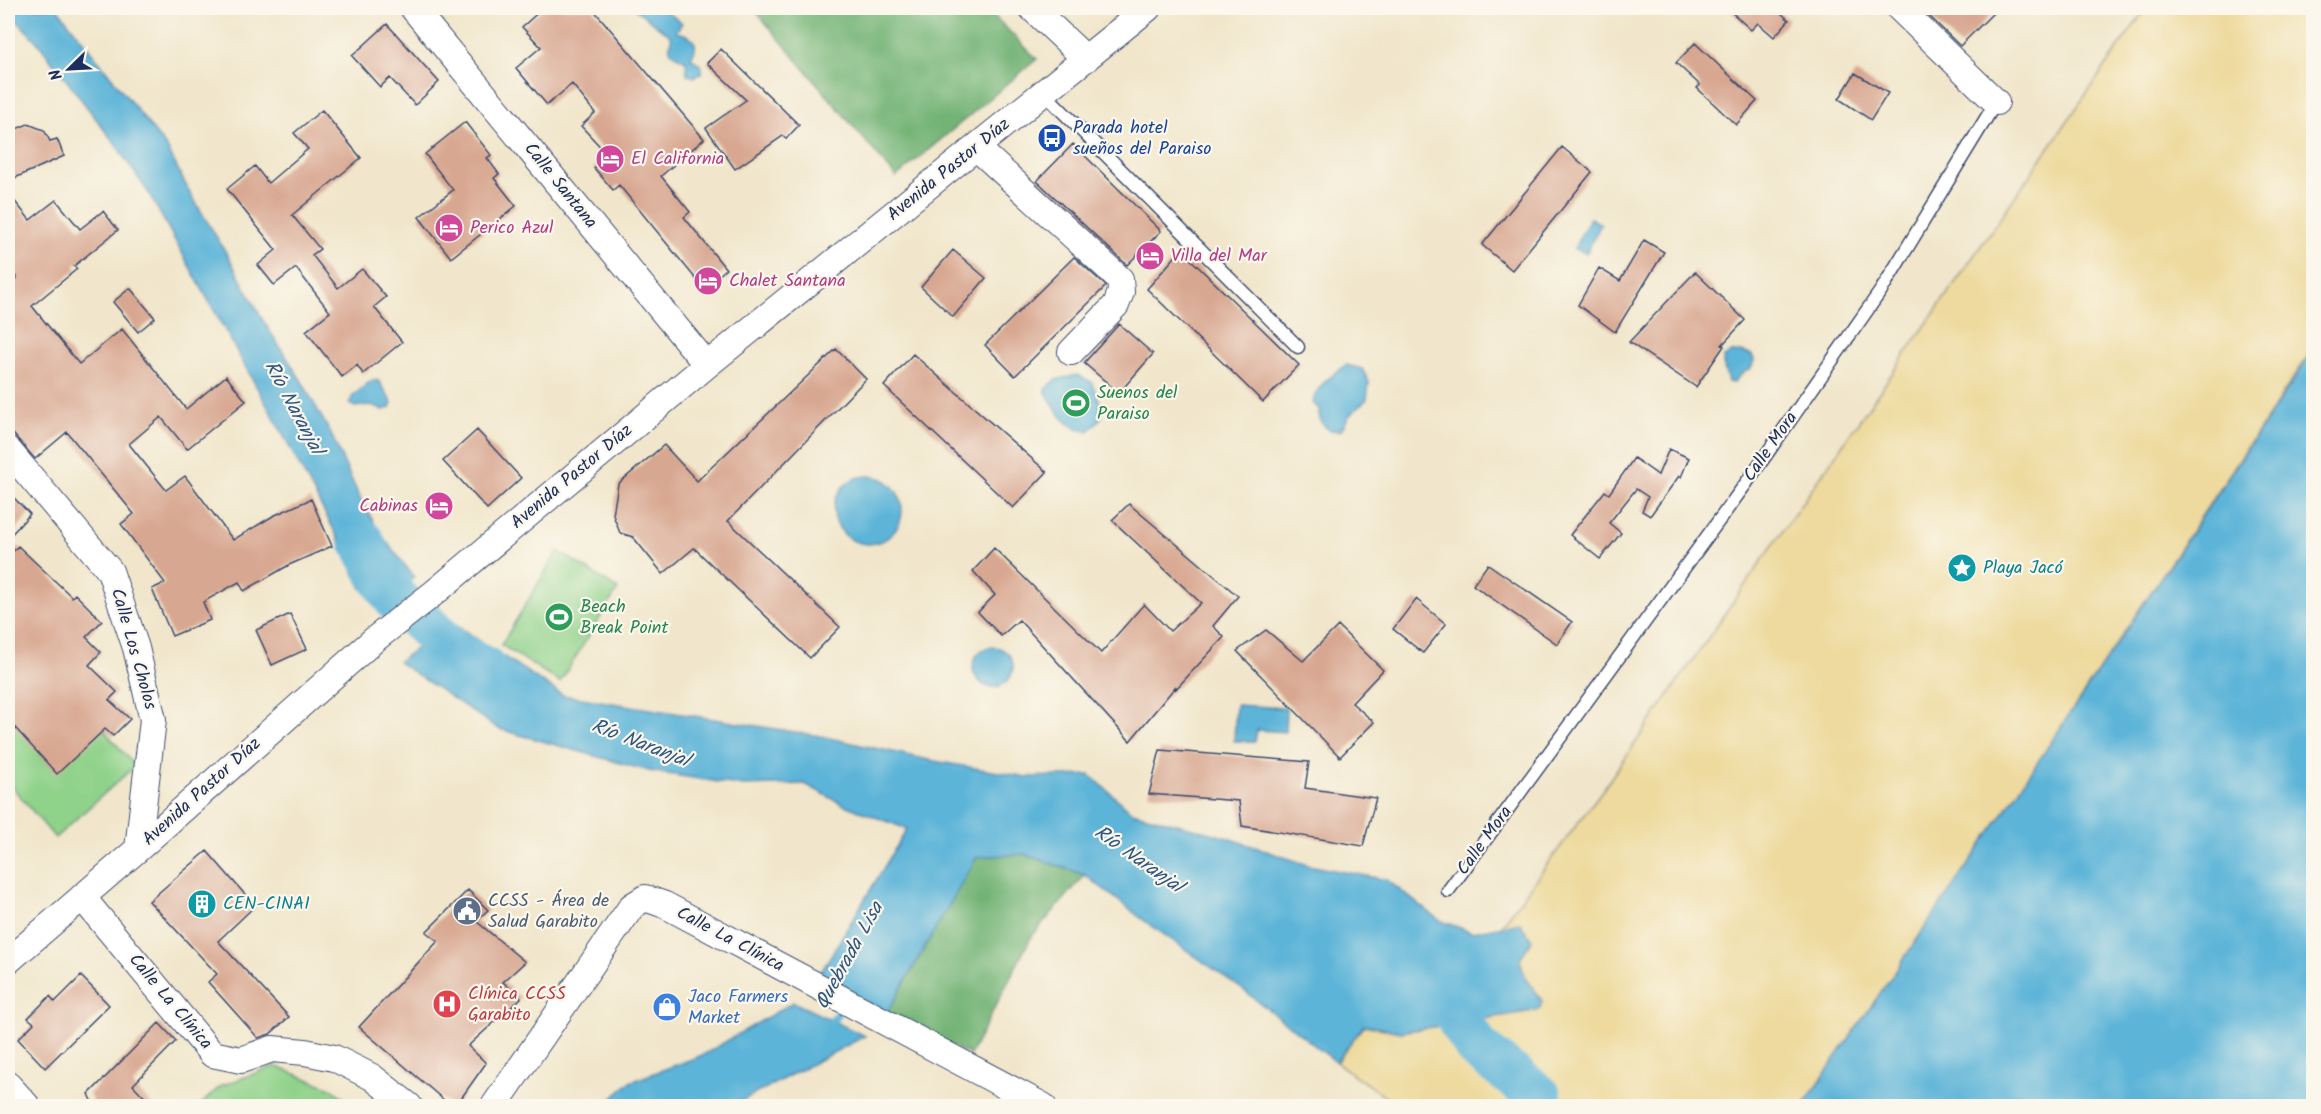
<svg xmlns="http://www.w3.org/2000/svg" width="2321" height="1114" font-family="Kalam,sans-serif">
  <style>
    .green { fill: #8fd28a; stroke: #558074; stroke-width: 1.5 }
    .forest { fill: #73b476; stroke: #47726a; stroke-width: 1.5 }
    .sand { fill: #eeda9e; stroke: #84847e; stroke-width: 1.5 }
    .water { fill: #5bb4d8; stroke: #3b729b; stroke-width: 1.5 }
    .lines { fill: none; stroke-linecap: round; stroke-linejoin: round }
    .stream { stroke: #5bb4d8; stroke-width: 8 }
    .river { stroke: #5bb4d8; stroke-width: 45 }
    .building { fill: #d8a791 }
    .lane-casing { stroke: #3b4a6e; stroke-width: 15 }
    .street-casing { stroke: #3b4a6e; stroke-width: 28 }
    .lane { stroke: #fff; stroke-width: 12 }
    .street { stroke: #fff; stroke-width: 26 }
    .labels { text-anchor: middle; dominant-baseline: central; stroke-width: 4.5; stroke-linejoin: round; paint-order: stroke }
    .transit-label { font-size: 18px; fill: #164399; stroke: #fbf7ec; text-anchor: start }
    .hotel-label { font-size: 18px; fill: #b23c85; stroke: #fbf7ec; text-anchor: start }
    .street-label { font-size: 18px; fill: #1b2f5e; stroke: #fbf7ec }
    .leisure-label { font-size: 18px; fill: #27864d; stroke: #fbf7ec; text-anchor: start }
    .culture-label { font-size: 18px; fill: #0d838f; stroke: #fbf7ec; text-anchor: start }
    .service-label { font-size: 18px; fill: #4e5e75; stroke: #fbf7ec; text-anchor: start }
    .health-label { font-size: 18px; fill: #be3a42; stroke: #fbf7ec; text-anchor: start }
    .shop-label { font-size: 18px; fill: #366cbe; stroke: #fbf7ec; text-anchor: start }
    .water-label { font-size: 20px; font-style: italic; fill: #2e5783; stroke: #fbf7ec }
  </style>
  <rect width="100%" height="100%" fill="#fbf7ec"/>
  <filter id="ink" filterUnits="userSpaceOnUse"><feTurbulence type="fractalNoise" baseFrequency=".0167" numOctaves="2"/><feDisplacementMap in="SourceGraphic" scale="12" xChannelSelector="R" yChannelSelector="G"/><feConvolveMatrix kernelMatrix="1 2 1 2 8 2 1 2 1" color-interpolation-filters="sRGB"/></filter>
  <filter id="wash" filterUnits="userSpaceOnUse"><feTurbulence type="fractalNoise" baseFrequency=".008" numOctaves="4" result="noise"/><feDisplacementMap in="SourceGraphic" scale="24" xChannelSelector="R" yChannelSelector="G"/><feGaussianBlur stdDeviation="1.35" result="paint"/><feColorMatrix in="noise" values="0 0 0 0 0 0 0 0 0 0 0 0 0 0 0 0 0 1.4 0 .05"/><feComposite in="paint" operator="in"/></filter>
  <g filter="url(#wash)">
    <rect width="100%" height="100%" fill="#f1e6cb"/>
    <!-- green -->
    <path class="green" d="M558 551 618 589 560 682 501 645Z
      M8 619 135 766 55 838 8 782Z
      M275 1066 331 1088 354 1106H199L221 1086Z"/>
    <!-- forest -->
    <path class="forest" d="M753 8H986L1037 59 896 177Z
      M1024 854 1085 875 1032 936 970 1055 887 1013 977 856Z"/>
    <!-- sand -->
    <path class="sand" d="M2146 8H2313V348L2017 793 1803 1106H1398L1336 1062 1364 1025 1401 1032 1539 1010 1542 1001 1522 971 1520 959 1500 928 1604 788Z"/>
    <!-- water -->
    <path class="water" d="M8 8H57L167 148 191 195 227 254 264 322 301 380 331 434 359 496 380 533 414 577 381 607 362 589 336 534 274 418 148 192 113 141 38 43 8 11Z
      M634 8H662L682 23 676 32C690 34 702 42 691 57 695 63 704 63 701 73L694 77 687 74 686 61C674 55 665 52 672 37Z
      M1590 218 1601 224 1586 253 1574 248Z
      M2313 351V1106H1803L2017 793Z
      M1732 353 1741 352 1752 355 1754 360 1751 369 1744 372 1733 383 1728 382 1723 363 1724 357Z
      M1346 365 1362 369 1369 382 1367 399 1349 416 1341 430C1326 433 1318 423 1319 408L1313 404C1313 388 1334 374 1346 365Z
      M1077 375 1092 382 1100 402 1101 418 1089 431C1067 430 1054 409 1045 390L1055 380Z
      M372 380 379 381 392 402 390 408 383 410C372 403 367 405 355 407L349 404 353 396Z
      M834 510a34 34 0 1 1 68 0a34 34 0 1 1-68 0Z
      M451 622 562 695 820 736 934 761 1027 777 1090 775 1132 812 1222 836 1308 865 1387 880 1439 920 1471 932 1520 923 1532 940 1520 959C1523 977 1531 986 1542 1001L1539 1010 1401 1032 1364 1025 1336 1062 1242 989 1146 922 1085 875 1024 854 977 857 887 1013 818 977 907 829 844 805 805 784 744 786 649 771 499 729 398 662Z
      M973 667a20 20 0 1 1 40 0a20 20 0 1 1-40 0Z
      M1236 705 1286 708 1285 732 1257 730 1255 742 1234 741Z
      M793 1002 865 1036 732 1106H604L630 1082 703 1055Z"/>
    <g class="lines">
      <!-- stream -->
      <path class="stream" d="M829 1027 843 1004"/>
      <!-- river -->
      <path class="river" d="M362 542 380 576 398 602 412 611 449 649 485 669
        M1428 972 1478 1049 1539 1096 1540 1106"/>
    </g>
    <g id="blocks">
      <!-- building -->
      <path class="building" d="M543 8H592L704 139 661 176 690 212 684 217 726 269 704 289 619 185 613 190 594 168 609 156 581 126 595 113 572 84 547 105 516 68 541 47 522 27Z
        M1727 8H1775L1789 20 1774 37 1758 23 1751 30Z
        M1929 8H1998L1960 46 1925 12Z
        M387 24 439 82 415 105 390 78 380 87 352 56Z
        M1695 43 1757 101 1736 125 1697 88 1700 85 1676 63Z
        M721 49 799 125 786 139 783 136 735 169 706 128 746 100 707 63Z
        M1855 73 1888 93 1871 120 1839 99Z
        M322 110 361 158 292 215 320 249 312 255 338 288 362 269 386 297 374 307 402 342 363 374 357 365 342 377 306 331 330 312 296 268 274 285 258 265 276 250 227 189 255 166 268 183 308 149 294 133Z
        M465 122 491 155 487 158 499 174 494 178 516 206 451 258 419 217 453 190 425 154Z
        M28 124 44 130 50 141 57 139 64 156 8 181V151L16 129Z
        M1073 144 1161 231 1127 265 1037 181Z
        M1562 147 1592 172 1512 270 1482 245Z
        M8 193 30 220 56 200 80 229 103 211 118 230 74 266 77 269 32 306 79 364 122 329 186 409 226 376 246 401 187 449 161 417 129 444 166 490 185 476 233 540 273 516 311 499 332 546 289 565 244 591 239 582 203 602 210 620 172 636 152 589 165 583 121 524 134 514 67 432 35 459 8 428V286L17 278 8 267Z
        M1644 240 1664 252 1615 332 1578 305 1599 268 1620 281Z
        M953 250 986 278 953 317 921 287Z
        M1181 250 1299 365 1263 402 1147 289Z
        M1074 257 1106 286 1015 376 985 345Z
        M1695 272 1745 320 1722 345 1724 346 1696 387 1629 342Z
        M130 288 155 318 138 332 113 302Z
        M1119 324 1153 354 1119 393 1084 363Z
        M836 349 866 379 728 521 840 627 810 658 694 548 663 574 633 537 620 533 613 515 618 484 664 445 697 481Z
        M913 354 1047 472 1013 508 884 386Z
        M477 430 521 478 487 509 443 461Z
        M1669 449 1689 458 1681 477 1679 476 1650 516 1642 511 1648 497 1636 489 1609 523 1621 533 1600 559 1570 535 1605 491 1609 494 1634 458 1658 475Z
        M8 492 30 514 8 538Z
        M1129 504 1238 596 1213 626 1224 637 1175 690 1176 686 1130 741 1019 620 1001 636 978 612 995 595 973 571 994 548 1101 653 1144 604 1170 631 1201 603 1112 520Z
        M18 546 72 597 75 594 102 621 86 637 101 652 89 665 117 692 109 700 130 719 113 736 105 729 57 774 8 720V557Z
        M1488 564 1572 622 1557 644 1473 585Z
        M1416 599 1446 624 1423 653 1393 629Z
        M290 614 307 649 272 665 256 630Z
        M1338 626 1383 670 1352 703 1374 722 1340 757 1237 651 1266 630 1303 661Z
        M1160 750 1309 762 1305 788 1376 798 1363 846 1242 826 1239 801 1149 794Z
        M207 851 255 906 218 941 289 1017 270 1034 258 1038 208 982 217 974 149 901Z
        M468 890 488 910 476 921 525 962 503 982 521 998 468 1046 486 1063 455 1107H452L359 1027 438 941 426 932Z
        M81 976 109 1005 45 1068 18 1039 34 1023 28 1018 50 996 55 1002Z
        M159 1023 176 1041 133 1085 154 1107H95L89 1094Z"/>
    </g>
  </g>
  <g filter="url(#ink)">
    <use href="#blocks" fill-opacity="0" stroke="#3b4a6e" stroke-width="1.5"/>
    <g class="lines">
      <!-- lane casing -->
      <g class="lane-casing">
        <path id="lane" d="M1044 93 1298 347
          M1448 891 1747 482 1882 289 1996 102"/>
      </g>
      <!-- street casing -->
      <g class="street-casing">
        <path id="street" d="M413 8 707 365
          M1032 8 1086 59
          M1899 8 1996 102
          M977 148 1120 279 1121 292 1116 305 1071 352
          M8 450 110 571 136 648 153 720 138 849
          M82 897 212 1054 241 1060 272 1049 305 1052 334 1058 372 1077 409 1106
          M8 961 138 849 375 639 434 593 707 365 1148 8
          M8 1085 27 1106
          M494 1106 632 906 645 898 665 905 1043 1106"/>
      </g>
      <!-- lane -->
      <use href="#lane" class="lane"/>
      <!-- street -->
      <use href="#street" class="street"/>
    </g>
  </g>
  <!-- icons -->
  <defs>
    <g id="bus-disc" transform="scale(1.5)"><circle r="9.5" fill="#1a4fb4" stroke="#fbf7ec"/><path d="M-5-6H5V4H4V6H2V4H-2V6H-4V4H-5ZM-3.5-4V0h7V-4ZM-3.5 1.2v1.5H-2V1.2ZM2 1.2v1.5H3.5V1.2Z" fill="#fff"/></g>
    <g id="hotel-disc" transform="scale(1.5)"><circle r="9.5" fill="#d1479c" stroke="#fbf7ec"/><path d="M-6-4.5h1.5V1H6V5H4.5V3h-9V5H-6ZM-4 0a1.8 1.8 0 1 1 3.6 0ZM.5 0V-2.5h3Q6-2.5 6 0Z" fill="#fff"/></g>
    <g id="stadium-disc" transform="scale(1.5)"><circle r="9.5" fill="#2e9e5b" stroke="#fbf7ec"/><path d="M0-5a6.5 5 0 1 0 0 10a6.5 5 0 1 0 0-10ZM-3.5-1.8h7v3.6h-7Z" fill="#fff"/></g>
    <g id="sight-disc" transform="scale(1.5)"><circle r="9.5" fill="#0f9aa8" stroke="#fbf7ec"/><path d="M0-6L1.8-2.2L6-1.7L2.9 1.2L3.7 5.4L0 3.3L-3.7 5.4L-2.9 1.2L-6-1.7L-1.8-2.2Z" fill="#fff"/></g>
    <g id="building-disc" transform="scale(1.5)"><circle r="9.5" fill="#0f9aa8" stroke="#fbf7ec"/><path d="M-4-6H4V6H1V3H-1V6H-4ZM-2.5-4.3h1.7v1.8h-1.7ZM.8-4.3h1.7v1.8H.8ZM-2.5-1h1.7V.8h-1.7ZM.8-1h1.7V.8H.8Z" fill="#fff"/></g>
    <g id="civic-disc" transform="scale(1.5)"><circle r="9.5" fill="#5c6f8a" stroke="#fbf7ec"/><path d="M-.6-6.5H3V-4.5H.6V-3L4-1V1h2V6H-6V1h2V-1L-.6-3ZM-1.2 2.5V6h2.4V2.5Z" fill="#fff"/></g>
    <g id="hospital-disc" transform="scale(1.5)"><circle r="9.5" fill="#e0444e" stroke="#fbf7ec"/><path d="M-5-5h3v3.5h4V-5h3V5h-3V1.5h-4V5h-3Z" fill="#fff"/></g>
    <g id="shop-disc" transform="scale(1.5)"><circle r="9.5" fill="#3f7fe0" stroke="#fbf7ec"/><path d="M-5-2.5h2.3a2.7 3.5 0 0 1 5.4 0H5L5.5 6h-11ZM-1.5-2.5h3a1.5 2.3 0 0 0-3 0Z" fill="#fff"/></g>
  </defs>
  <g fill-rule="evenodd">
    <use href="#bus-disc" x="1052" y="138"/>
    <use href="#hotel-disc" x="610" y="159"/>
    <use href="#hotel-disc" x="449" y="228"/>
    <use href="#hotel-disc" x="1150" y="256"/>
    <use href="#hotel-disc" x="708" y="281"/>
    <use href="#stadium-disc" x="1076" y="403"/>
    <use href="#hotel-disc" x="439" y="506"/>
    <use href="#sight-disc" x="1962" y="568"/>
    <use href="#stadium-disc" x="559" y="617"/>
    <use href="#building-disc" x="202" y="904"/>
    <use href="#civic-disc" x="467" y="911"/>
    <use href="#hospital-disc" x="447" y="1004"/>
    <use href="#shop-disc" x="667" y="1007"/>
  </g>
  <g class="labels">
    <!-- transit labels -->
    <g class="transit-label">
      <text x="1073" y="128">Parada hotel<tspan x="1073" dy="21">sueños del Paraiso</tspan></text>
    </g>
    <!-- hotel labels -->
    <g class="hotel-label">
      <text x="631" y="159">El California</text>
      <text x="470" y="228">Perico Azul</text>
      <text x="1171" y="256">Villa del Mar</text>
      <text x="729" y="281">Chalet Santana</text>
      <text x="418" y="506" text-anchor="end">Cabinas</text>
    </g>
    <!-- street labels -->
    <g class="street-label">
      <text transform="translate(949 170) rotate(-39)">Avenida Pastor Díaz</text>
      <text transform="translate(560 186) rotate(51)">Calle Santana</text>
      <text transform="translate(1771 447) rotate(-55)">Calle Mora</text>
      <text transform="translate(572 477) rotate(-40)">Avenida Pastor Díaz</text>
      <text transform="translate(133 649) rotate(74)">Calle Los Cholos</text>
      <text transform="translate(202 792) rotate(-42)">Avenida Pastor Díaz</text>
      <text transform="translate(1485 841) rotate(-54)">Calle Mora</text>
      <text transform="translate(730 940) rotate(28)">Calle La Clínica</text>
      <text transform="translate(170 1002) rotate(50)">Calle La Clínica</text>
    </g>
    <!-- leisure labels -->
    <g class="leisure-label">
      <text x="1097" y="393">Suenos del<tspan x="1097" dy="21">Paraiso</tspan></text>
      <text x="580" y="607">Beach<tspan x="580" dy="21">Break Point</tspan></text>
    </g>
    <!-- culture labels -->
    <g class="culture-label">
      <text x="1983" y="568">Playa Jacó</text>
      <text x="223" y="904">CEN-CINAI</text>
    </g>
    <!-- service labels -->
    <g class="service-label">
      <text x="488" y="901">CCSS - Área de<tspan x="488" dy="21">Salud Garabito</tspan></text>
    </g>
    <!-- health labels -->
    <g class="health-label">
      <text x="468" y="994">Clínica CCSS<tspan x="468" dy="21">Garabito</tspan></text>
    </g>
    <!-- shop labels -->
    <g class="shop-label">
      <text x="688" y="997">Jaco Farmers<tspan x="688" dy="21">Market</tspan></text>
    </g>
    <!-- water labels -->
    <g class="water-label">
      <text transform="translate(293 408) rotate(62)">Río Naranjal</text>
      <text transform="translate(640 744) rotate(21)">Río Naranjal</text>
      <text transform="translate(1138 860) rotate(35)">Río Naranjal</text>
      <text transform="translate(850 956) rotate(-61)">Quebrada Lisa</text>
    </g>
  </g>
  <!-- margin -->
  <rect width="2321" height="1114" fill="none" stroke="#fbf7ec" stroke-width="30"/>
  <!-- north arrow -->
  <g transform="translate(69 69) rotate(246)" stroke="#fbf7ec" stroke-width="4.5" paint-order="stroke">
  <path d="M0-4.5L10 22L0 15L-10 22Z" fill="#1b2f5e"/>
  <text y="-9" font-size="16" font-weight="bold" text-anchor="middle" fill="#1b2f5e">N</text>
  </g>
</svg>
